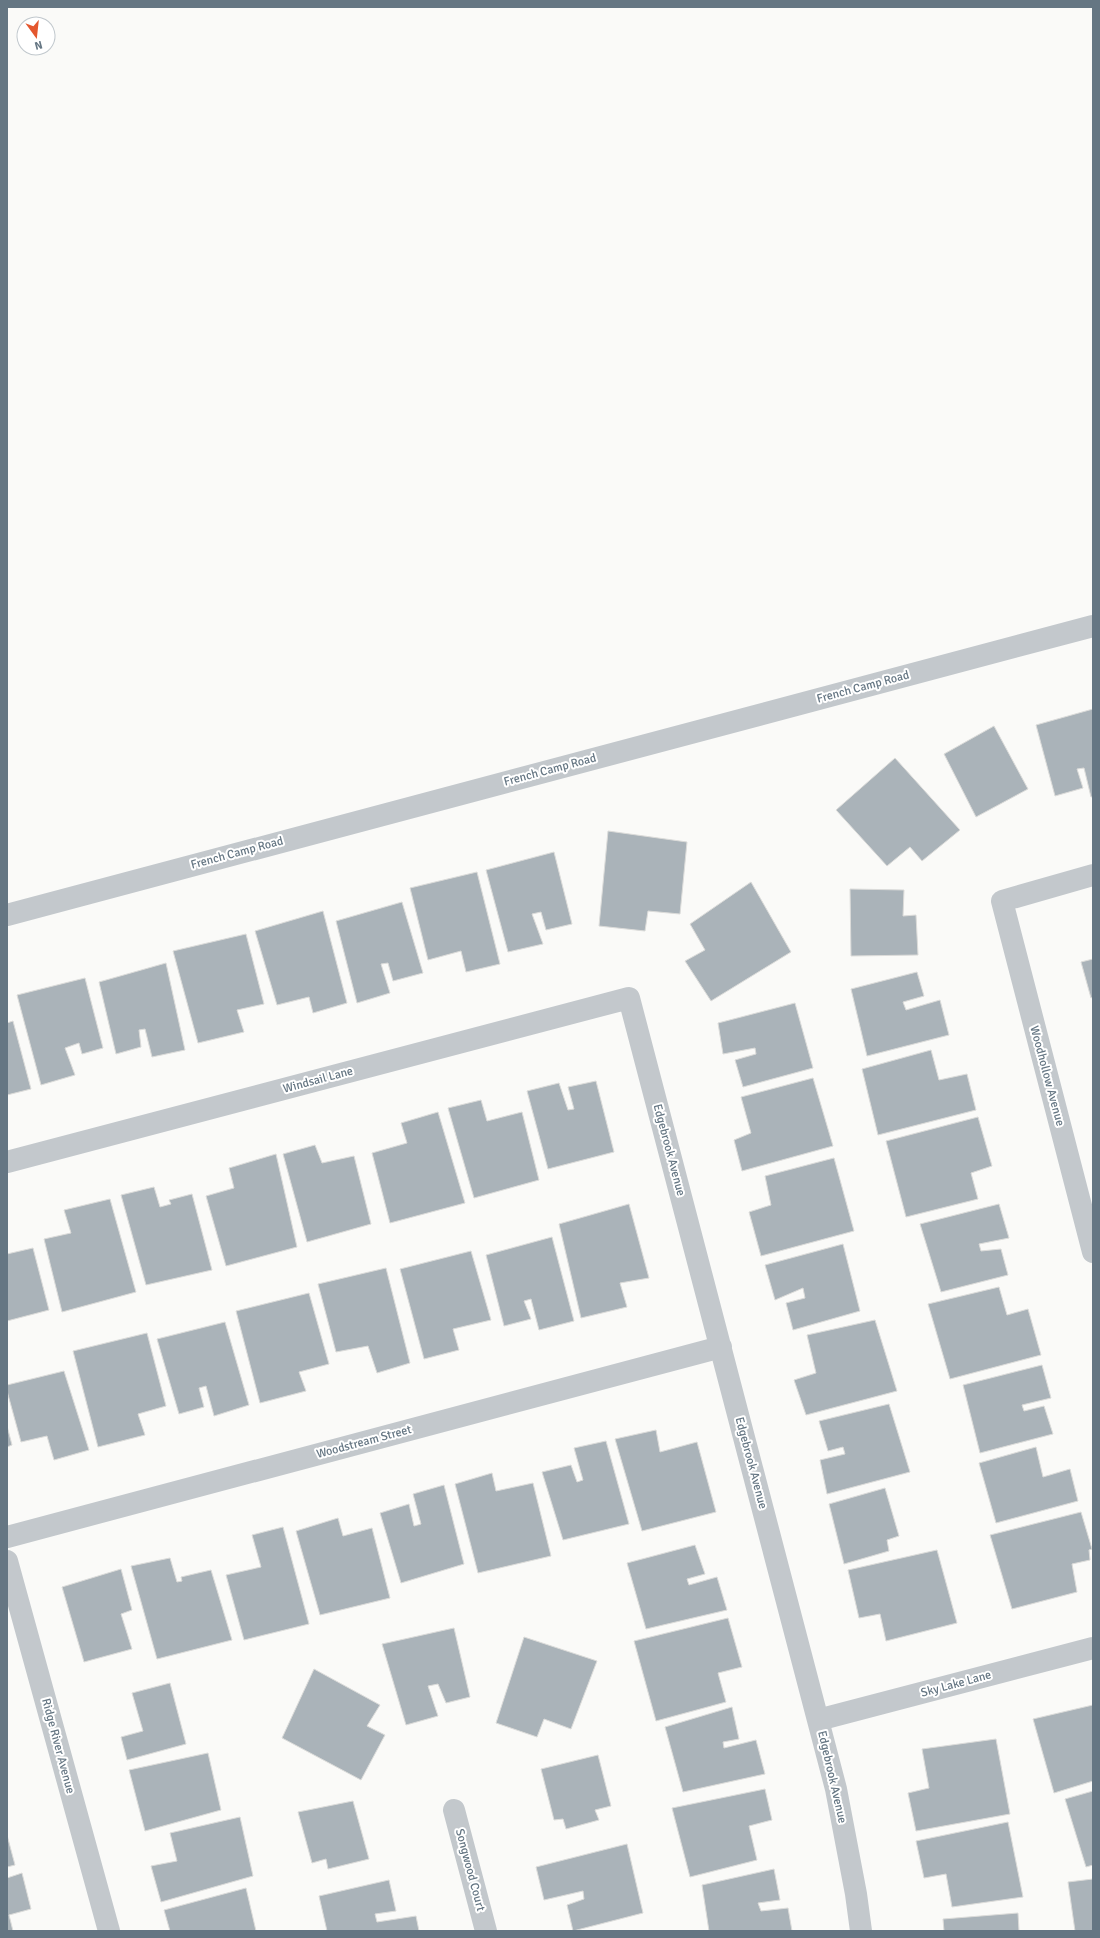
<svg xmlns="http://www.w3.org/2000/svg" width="1100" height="1938" font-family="Signika,sans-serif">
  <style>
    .building { fill: #aab3b9; stroke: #dcdcda }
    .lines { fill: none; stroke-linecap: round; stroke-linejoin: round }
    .minor { stroke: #c3c8cc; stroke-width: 22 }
    .tertiary { stroke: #c3c8cc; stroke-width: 22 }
    .labels { text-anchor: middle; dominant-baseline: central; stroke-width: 4; stroke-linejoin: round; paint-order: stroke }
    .street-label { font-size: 12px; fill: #657683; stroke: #fff }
  </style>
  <rect width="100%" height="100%" fill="#fafaf8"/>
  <!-- building -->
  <path class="building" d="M1093 709V797H1091L1084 768 1077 769 1083 788 1055 796 1036 725Z
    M994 726 1028 789 976 817 944 754Z
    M895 758 960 830 922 861 910 847 887 866 836 810Z
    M608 831 687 842 680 914 648 911 645 931 599 926Z
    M554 852 572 924 546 930 541 912 532 914 543 944 508 952 486 870Z
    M477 872 500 964 466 972 461 951 428 960 410 888Z
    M751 882 791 952 711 1001 685 961 705 950 690 924Z
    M850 889 904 890 903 916 916 915 918 955 851 956Z
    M402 902 423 973 393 981 388 963 381 964 390 993 357 1003 336 921Z
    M323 911 347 1003 313 1013 309 997 277 1005 255 931Z
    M246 934 264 1004 237 1010 244 1032 198 1043 173 951Z
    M1093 959V997L1091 998 1081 962Z
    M166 963 185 1050 152 1057 145 1029 139 1030 141 1047 116 1054 99 982Z
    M917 972 924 996 903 1002 906 1010 940 1000 949 1035 867 1056 851 989Z
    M85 978 103 1048 82 1054 79 1043 65 1048 75 1075 41 1085 17 995Z
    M795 1003 813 1068 743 1087 735 1060 756 1054 755 1048 723 1054 718 1023Z
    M13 1021 31 1089 7 1095V1023Z
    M931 1050 939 1080 967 1074 976 1110 878 1135 862 1069Z
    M813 1078 833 1146 742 1171 734 1140 751 1133 741 1097Z
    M596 1081 614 1152 548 1169 527 1091 559 1083 568 1110 574 1109 568 1087Z
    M481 1100 487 1121 522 1112 539 1180 474 1198 448 1108Z
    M438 1112 465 1203 390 1223 372 1153 407 1143 401 1123Z
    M978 1117 992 1166 971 1173 978 1199 906 1217 886 1141Z
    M315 1145 322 1163 354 1156 371 1224 307 1242 283 1154Z
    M276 1154 297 1247 226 1266 206 1196 234 1188 229 1168Z
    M834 1158 854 1231 761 1256 749 1212 771 1205 765 1176Z
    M154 1187 160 1207 171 1204 169 1200 192 1194 212 1270 146 1285 121 1195Z
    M110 1199 136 1292 62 1312 44 1239 71 1233 64 1210Z
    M629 1204 649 1278 620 1283 627 1307 581 1318 559 1224Z
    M999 1204 1009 1238 979 1244 981 1251 1001 1249 1008 1275 941 1292 920 1224Z
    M552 1237 574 1321 539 1330 531 1299 524 1301 531 1319 504 1326 486 1255Z
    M843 1244 860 1311 793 1330 786 1303 805 1298 803 1288 775 1300 765 1265Z
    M33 1248 49 1310 7 1321V1254Z
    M471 1251 491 1320 453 1329 459 1350 424 1359 400 1269Z
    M386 1268 410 1363 377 1373 368 1346 336 1352 318 1284Z
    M999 1287 1007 1315 1028 1309 1041 1355 950 1379 928 1304Z
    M309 1293 329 1364 299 1372 306 1391 260 1403 236 1311Z
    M875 1320 897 1391 806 1415 794 1380 816 1373 807 1335Z
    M225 1322 249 1405 214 1416 206 1386 199 1388 204 1407 179 1414 157 1339Z
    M147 1333 166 1406 138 1414 145 1435 98 1447 73 1351Z
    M1042 1365 1051 1398 1022 1405 1024 1411 1044 1406 1053 1434 980 1453 963 1385Z
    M64 1371 89 1450 54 1460 47 1436 21 1442 7 1391V1385Z
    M889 1404 910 1472 827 1494 820 1460 845 1454 843 1447 828 1451 819 1421Z
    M7 1426 12 1445 7 1447Z
    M656 1430 660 1452 697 1442 716 1512 642 1531 615 1439Z
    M606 1441 629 1524 563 1540 542 1472 571 1465 577 1482 583 1480 574 1448Z
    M1036 1447 1043 1477 1070 1469 1078 1501 996 1523 979 1463Z
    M492 1473 496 1491 533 1483 551 1556 478 1573 455 1484Z
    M444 1485 464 1564 401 1583 380 1513 409 1504 414 1526 421 1524 413 1494Z
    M885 1488 899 1536 887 1540 889 1551 844 1564 829 1504Z
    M1081 1512 1092 1549 1089 1550 1090 1560 1072 1564 1077 1592 1012 1609 990 1535Z
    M338 1518 343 1536 372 1528 390 1598 320 1615 296 1531Z
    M283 1527 309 1624 244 1640 226 1575 261 1567 252 1535Z
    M695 1545 705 1574 687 1579 689 1585 717 1577 727 1610 646 1629 627 1563Z
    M937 1550 957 1623 886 1641 880 1614 859 1618 848 1570Z
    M170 1558 177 1582 182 1581 181 1577 211 1570 232 1640 157 1659 131 1566Z
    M121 1569 132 1610 121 1614 132 1649 84 1662 62 1587Z
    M728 1618 742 1667 718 1673 726 1702 656 1721 634 1641Z
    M454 1628 470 1697 446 1703 438 1684 428 1686 438 1716 406 1725 382 1644Z
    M524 1637 597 1661 571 1729 544 1719 537 1737 496 1723Z
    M314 1669 380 1705 367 1726 385 1735 361 1780 282 1738Z
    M170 1683 186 1744 127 1760 121 1737 143 1731 132 1693Z
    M1093 1705V1781L1054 1793 1033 1719Z
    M732 1707 739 1739 723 1742 724 1748 756 1740 765 1774 683 1792 665 1727Z
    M996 1739 1010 1814 916 1831 908 1793 929 1788 922 1749Z
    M208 1753 221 1810 145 1831 129 1770Z
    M598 1755 611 1806 595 1810 599 1820 566 1829 563 1819 554 1820 541 1769Z
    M765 1789 772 1820 749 1826 757 1860 690 1877 672 1808Z
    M1093 1791V1865L1086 1867 1065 1799Z
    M353 1801 369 1859 328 1869 326 1859 312 1863 298 1812Z
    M240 1817 253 1876 161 1902 151 1866 177 1861 170 1833Z
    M1008 1822 1023 1897 952 1907 946 1874 924 1878 916 1841Z
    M7 1835 15 1865 7 1867Z
    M627 1844 643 1913 573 1931 567 1905 584 1899 583 1891 544 1900 536 1867Z
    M774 1869 780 1900 758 1903 761 1911 788 1908 792 1931H709L702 1885Z
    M22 1873 31 1909 9 1915 13 1931H7V1878Z
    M1093 1879V1931H1075L1068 1882Z
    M389 1880 396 1911 375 1914 377 1922 416 1916 419 1931H327L319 1896Z
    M246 1888 256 1931H170L164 1910Z
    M1018 1913 1019 1931H944L943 1919Z"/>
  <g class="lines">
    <!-- minor -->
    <path class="minor" d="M1093 875 1002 901 1093 1252
      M7 1162 629 998 836 1789 856 1894 861 1931
      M7 1537 721 1347
      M7 1561 109 1931
      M818 1720 1093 1648
      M454 1810 486 1931"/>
    <!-- tertiary -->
    <path class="tertiary" d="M7 915 1093 626"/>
  </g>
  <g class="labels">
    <!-- street labels -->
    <g class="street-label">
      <text transform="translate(863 687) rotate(-15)">French Camp Road</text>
      <text transform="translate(550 770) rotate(-15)">French Camp Road</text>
      <text transform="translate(237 853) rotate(-15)">French Camp Road</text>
      <text transform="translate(1047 1076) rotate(75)">Woodhollow Avenue</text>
      <text transform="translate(318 1080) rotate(-15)">Windsail Lane</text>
      <text transform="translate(669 1150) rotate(75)">Edgebrook Avenue</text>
      <text transform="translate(364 1442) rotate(-15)">Woodstream Street</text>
      <text transform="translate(751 1463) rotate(75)">Edgebrook Avenue</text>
      <text transform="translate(956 1684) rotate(-15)">Sky Lake Lane</text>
      <text transform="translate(58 1746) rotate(75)">Ridge River Avenue</text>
      <text transform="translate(832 1777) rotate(77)">Edgebrook Avenue</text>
      <text transform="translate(470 1870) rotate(75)">Songwood Court</text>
    </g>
  </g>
  <!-- border -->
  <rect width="1100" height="1938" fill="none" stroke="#657683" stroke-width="16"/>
  <!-- north arrow -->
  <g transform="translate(36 36) rotate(165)"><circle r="19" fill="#ffffff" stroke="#c1c8cd"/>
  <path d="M0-3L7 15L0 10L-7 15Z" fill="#e4572e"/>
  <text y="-6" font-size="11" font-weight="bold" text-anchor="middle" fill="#657683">N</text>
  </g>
</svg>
